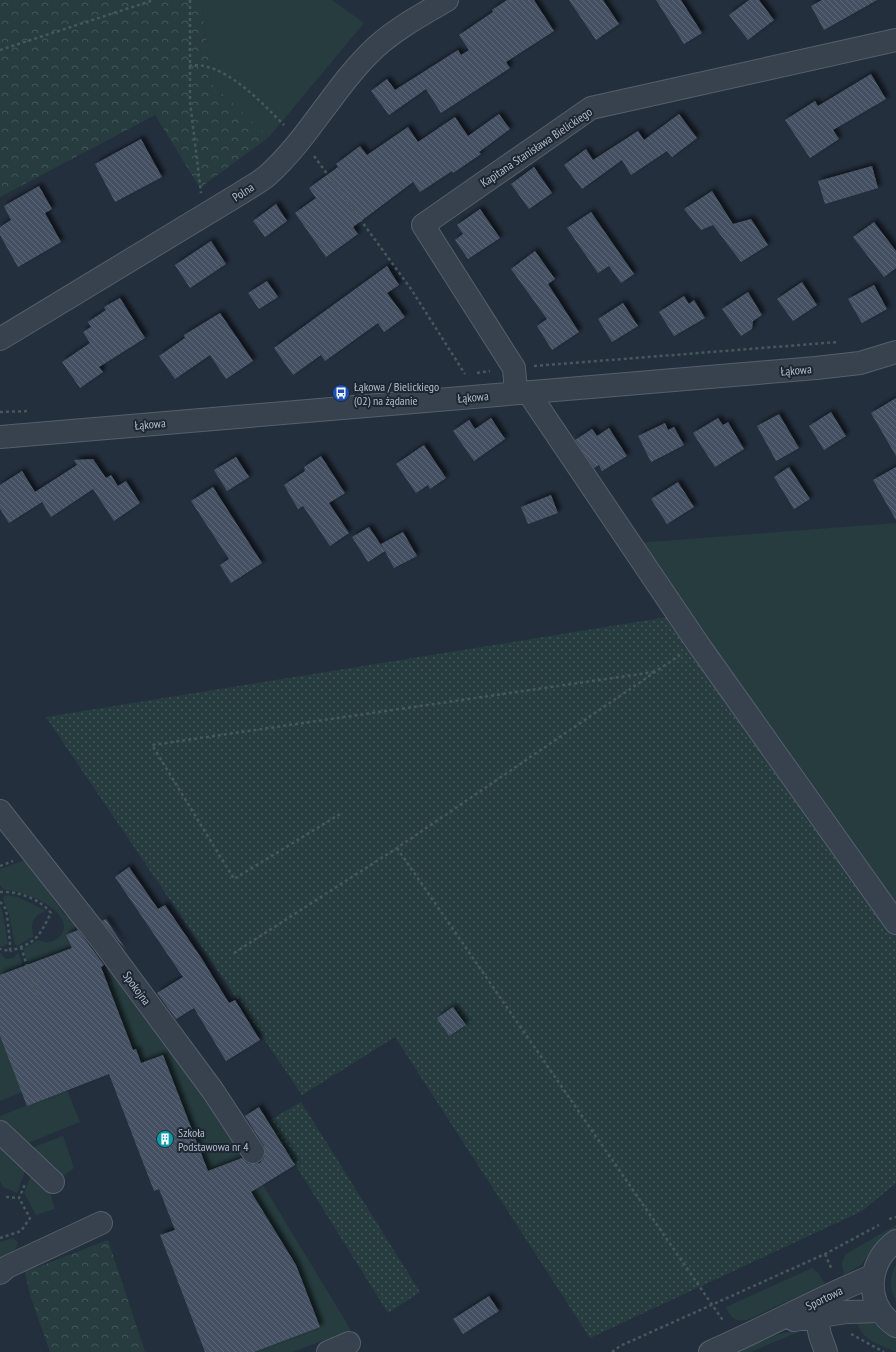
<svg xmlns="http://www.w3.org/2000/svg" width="896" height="1352" font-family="'PT Sans Narrow',sans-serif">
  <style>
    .grass { fill: #263c3f }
    .forest { fill: url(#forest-crowns) }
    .garden { fill: url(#garden-dots) }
    .building { fill: url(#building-back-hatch); filter: url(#shadow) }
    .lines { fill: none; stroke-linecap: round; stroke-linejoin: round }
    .minor-casing { stroke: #565f6c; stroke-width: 24 }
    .path { stroke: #44595c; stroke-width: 2.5; stroke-dasharray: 3 3; stroke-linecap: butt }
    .minor { stroke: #38414e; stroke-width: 22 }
    .labels { text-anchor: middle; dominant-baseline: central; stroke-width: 4; stroke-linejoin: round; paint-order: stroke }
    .street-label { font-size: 12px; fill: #b4bcc9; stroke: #1d2633 }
    .poi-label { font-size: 12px; fill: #b4bcc9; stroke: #1d2633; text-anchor: start }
  </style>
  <defs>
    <pattern id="forest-crowns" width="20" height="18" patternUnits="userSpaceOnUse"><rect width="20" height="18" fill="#263c3f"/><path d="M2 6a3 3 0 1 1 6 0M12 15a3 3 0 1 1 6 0" fill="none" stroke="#435659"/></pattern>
    <pattern id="garden-dots" width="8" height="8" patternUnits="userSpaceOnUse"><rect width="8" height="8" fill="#263c3f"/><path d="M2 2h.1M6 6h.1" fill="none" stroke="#435659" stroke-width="1.8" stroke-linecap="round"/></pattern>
    <pattern id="building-back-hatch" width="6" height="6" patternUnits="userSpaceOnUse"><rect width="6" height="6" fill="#455162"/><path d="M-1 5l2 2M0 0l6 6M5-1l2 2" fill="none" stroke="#5d6877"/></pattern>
    <filter id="shadow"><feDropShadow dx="3.5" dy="-3.5" stdDeviation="2" flood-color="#0009"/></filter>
  </defs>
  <rect width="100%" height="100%" fill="#242f3e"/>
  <!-- grass -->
  <path class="grass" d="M201 0H332L364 23 269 137 212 84Z
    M896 523V910L637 543Z
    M25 860 64 914 85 929 103 955 100 965 91 941 50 957 64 1078 21 967 0 975V952L6 959 14 958 18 952 23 966 28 964 23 949 38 940C51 947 70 936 62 919 52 901 22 892 3 889L0 885V869Z
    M4 895 18 897 46 911C34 914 29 924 34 936L17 946 15 944C11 929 11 913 3 900Z
    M0 906C4 912 6 934 8 943L3 947 0 946Z
    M108 960 226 1124 351 1330 293 1352H254L320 1326 296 1265 208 1171 163 1055 141 1063 136 1050H133L107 983 112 981 106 966Z
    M0 1036 22 1092 0 1101Z
    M67 1090 80 1122 23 1145 0 1124V1116Z
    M63 1136 74 1168 58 1180 29 1149Z
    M0 1140 27 1166 17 1193 3 1187 0 1181Z
    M33 1171 47 1184 55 1209 36 1215 24 1193Z
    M896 1225V1231L876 1246 861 1265 844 1275 842 1263 846 1254Z
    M13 1238 18 1242 14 1253 0 1260V1242Z
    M896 1265V1301C889 1288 889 1278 896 1265Z
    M812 1268 818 1273 825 1284 747 1320C736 1322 730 1318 726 1307Z
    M856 1320 870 1322 896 1337V1352C878 1343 862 1342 856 1320Z
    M800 1329 803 1330 751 1352H733L769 1337Z"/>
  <!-- forest -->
  <path class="forest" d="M0 0H201L212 84 269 137 200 188 155 115 0 197Z
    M108 1240 145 1352H50L30 1295 25 1272Z"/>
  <!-- garden -->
  <path class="garden" d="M668 617 896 935V1183L862 1211 590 1338 395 1037 302 1095 46 717Z
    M301 1102 420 1292 388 1313 268 1121Z"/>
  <!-- building -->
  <path class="building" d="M507 0H534L554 31 506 62 510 68 441 113 426 89 389 115 371 91 387 79 395 90 458 50 461 55 469 50 459 35 493 12 492 10Z
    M569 0H603L619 24 596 40Z
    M656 0H681L702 33 684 44Z
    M749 0H759L774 20 748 40 729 15Z
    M822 0H877L824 30 811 6Z
    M871 74 886 99 833 130 839 139 810 158 785 120 815 101 818 106Z
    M499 114 510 129 479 152 481 154 453 173 452 171 420 192 413 182 353 227 358 234 326 257 295 213 316 198 309 188 338 167 336 164 360 146 367 155 408 127 418 142 455 117 468 136Z
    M679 114 697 138 672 157 667 151 631 175 622 160 582 189 564 165 586 149 593 160 638 131 644 140Z
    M141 139 162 177 115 202 95 164Z
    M872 166 878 188 825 204 818 181Z
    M534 167 552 193 529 209 511 184Z
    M39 186 52 209 45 213 61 242 18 267 0 235V227L11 220 4 206Z
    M712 191 733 224 751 219 768 245 741 262 713 225 701 230 684 209Z
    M276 204 287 221 265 237 253 221Z
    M480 209 500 238 468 259 455 240 463 234 457 225Z
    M591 212 634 274 621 283 609 266 598 273 567 228Z
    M874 222 896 251V268L884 277 853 237Z
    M211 241 226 264 190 288 175 265Z
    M535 251 555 279 548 284 579 332 552 350 537 326 547 319 511 269Z
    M387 266 399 285 387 293 405 317 384 332 378 323 325 361 321 355 293 375 274 348Z
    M267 281 278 297 259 309 248 293Z
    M802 282 817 305 793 321 777 299Z
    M874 285 887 309 862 323 848 299Z
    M748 292 762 315 753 321 752 329 741 336 722 309Z
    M684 296 689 304 694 300 705 318 674 336 659 312Z
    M120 298 145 338 99 367 103 372 80 388 62 362 90 343 83 332 91 327 88 322 106 310 104 307Z
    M623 303 638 326 612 342 598 319Z
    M220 313 253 361 226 379 210 355 175 379 159 356 185 338 184 335Z
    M896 398V456L871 413Z
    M831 412 846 436 824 450 809 426Z
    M779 414 799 448 776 461 757 426Z
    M491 418 505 439 474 461 453 431 469 420 475 429Z
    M718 418 723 425 728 422 744 449 715 467 693 433Z
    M665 423 668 430 674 427 684 445 651 462 638 436Z
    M609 428 627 456 602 471 599 465 594 468 575 440 592 429 597 436Z
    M424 445 446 478 430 489 428 485 416 493 396 464Z
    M321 456 345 493 329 503 349 533 330 546 303 506 298 509 284 485 305 471 304 467Z
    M236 457 249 477 227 491 214 470Z
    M93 459 106 478 111 475 118 486 126 481 140 503 114 521 93 489 51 517 42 502 9 523 0 509V485L22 471 35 492 77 465 74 460Z
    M789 467 810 499 794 509 774 477Z
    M896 467V520L873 480Z
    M678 482 694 507 667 524 651 499Z
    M213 487 262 563 231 583 220 565 229 559 191 501Z
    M551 495 558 513 528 524 521 507Z
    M369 527 385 551 368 562 352 537Z
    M403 532 417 556 394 568 381 544Z
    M129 867 158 909 165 905 202 959 229 1003 235 1000 260 1040 226 1061 194 1008 176 1019 157 993 183 977 115 877Z
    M106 919 126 950 102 921Z
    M78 930 104 965 101 967 133 1050 136 1049 141 1063 163 1055 208 1171 242 1158 247 1163 253 1164 260 1163 264 1158 265 1152 264 1146 245 1116 259 1107 295 1165 251 1192 296 1265 320 1327 254 1352H205L160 1235 175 1230 159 1189 154 1191 109 1074 27 1106 0 1036V975L72 948 66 935Z
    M453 1007 466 1025 449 1036 437 1018Z
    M489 1296 499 1311 463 1334 453 1319Z"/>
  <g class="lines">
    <!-- minor casing -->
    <g class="minor-casing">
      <path id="minor" d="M0 339 241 193C250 187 260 182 268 175 310 137 335 85 376 47 397 28 423 14 447 0
        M528 392 698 644 896 923
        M516 393 514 368 423 225 591 108 896 40
        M0 437 816 368 860 363 896 352
        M0 811 103 942 213 1091 253 1152
        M0 1132 53 1182
        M896 1241C866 1262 864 1306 896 1326
        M0 1273 7 1267 101 1223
        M813 1303 820 1335 826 1352
        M794 1320 847 1312 880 1311
        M328 1352 349 1343
        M710 1352C765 1328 817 1299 872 1276"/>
    </g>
    <!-- path -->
    <path class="path" d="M190 0V102L201 193
      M0 50 154 0
      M189 66C222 59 263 104 284 125
      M314 156 411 289 465 374
      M534 366 838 342
      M477 373 490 371
      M0 412 29 411
      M340 814 234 879 152 745 654 672
      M397 848 724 1322
      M0 866 13 861
      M0 892C18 891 40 899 51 913 38 938 37 942 10 951
      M0 902C2 904 5 907 6 910 7 914 11 947 10 951L0 949
      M21 947 37 997
      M234 953 397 848 680 655
      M6 1197 19 1198 25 1184
      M889 1219 896 1217
      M0 1238 21 1231 30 1218 19 1198
      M825 1254 832 1270
      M851 1334 884 1352
      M612 1352 620 1346 825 1254 879 1225"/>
    <!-- minor -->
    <use href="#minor" class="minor"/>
  </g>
  <!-- icons -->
  <defs>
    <g id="bus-disc" transform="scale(0.9)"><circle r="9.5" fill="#1a4fb4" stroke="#1d2633"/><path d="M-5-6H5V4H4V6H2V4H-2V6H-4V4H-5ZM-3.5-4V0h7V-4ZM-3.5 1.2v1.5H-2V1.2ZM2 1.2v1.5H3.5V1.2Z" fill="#fff"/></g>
    <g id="building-disc" transform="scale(0.9)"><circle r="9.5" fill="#0f9aa8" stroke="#1d2633"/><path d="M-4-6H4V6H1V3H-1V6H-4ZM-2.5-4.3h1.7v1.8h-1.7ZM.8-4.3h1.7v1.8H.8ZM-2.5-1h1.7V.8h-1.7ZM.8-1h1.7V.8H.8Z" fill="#fff"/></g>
  </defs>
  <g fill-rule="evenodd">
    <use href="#bus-disc" x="341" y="393"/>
    <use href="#building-disc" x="165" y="1139"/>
  </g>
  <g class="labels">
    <!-- street labels -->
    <g class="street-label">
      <text transform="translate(536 147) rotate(-34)">Kapitana Stanisława Bielickiego</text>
      <text transform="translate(243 192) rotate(-33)">Polna</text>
      <text transform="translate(796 370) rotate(-5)">Łąkowa</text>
      <text transform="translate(473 397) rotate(-5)">Łąkowa</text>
      <text transform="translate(150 424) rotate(-5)">Łąkowa</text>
      <text transform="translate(137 988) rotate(54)">Spokojna</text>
      <text transform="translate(824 1298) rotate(-26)">Sportowa</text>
    </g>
    <!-- poi labels -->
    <g class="poi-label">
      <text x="354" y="386">Łąkowa / Bielickiego<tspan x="354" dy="14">(02) na żądanie</tspan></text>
      <text x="178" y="1132">Szkoła<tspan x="178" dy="14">Podstawowa nr 4</tspan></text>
    </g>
  </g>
</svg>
